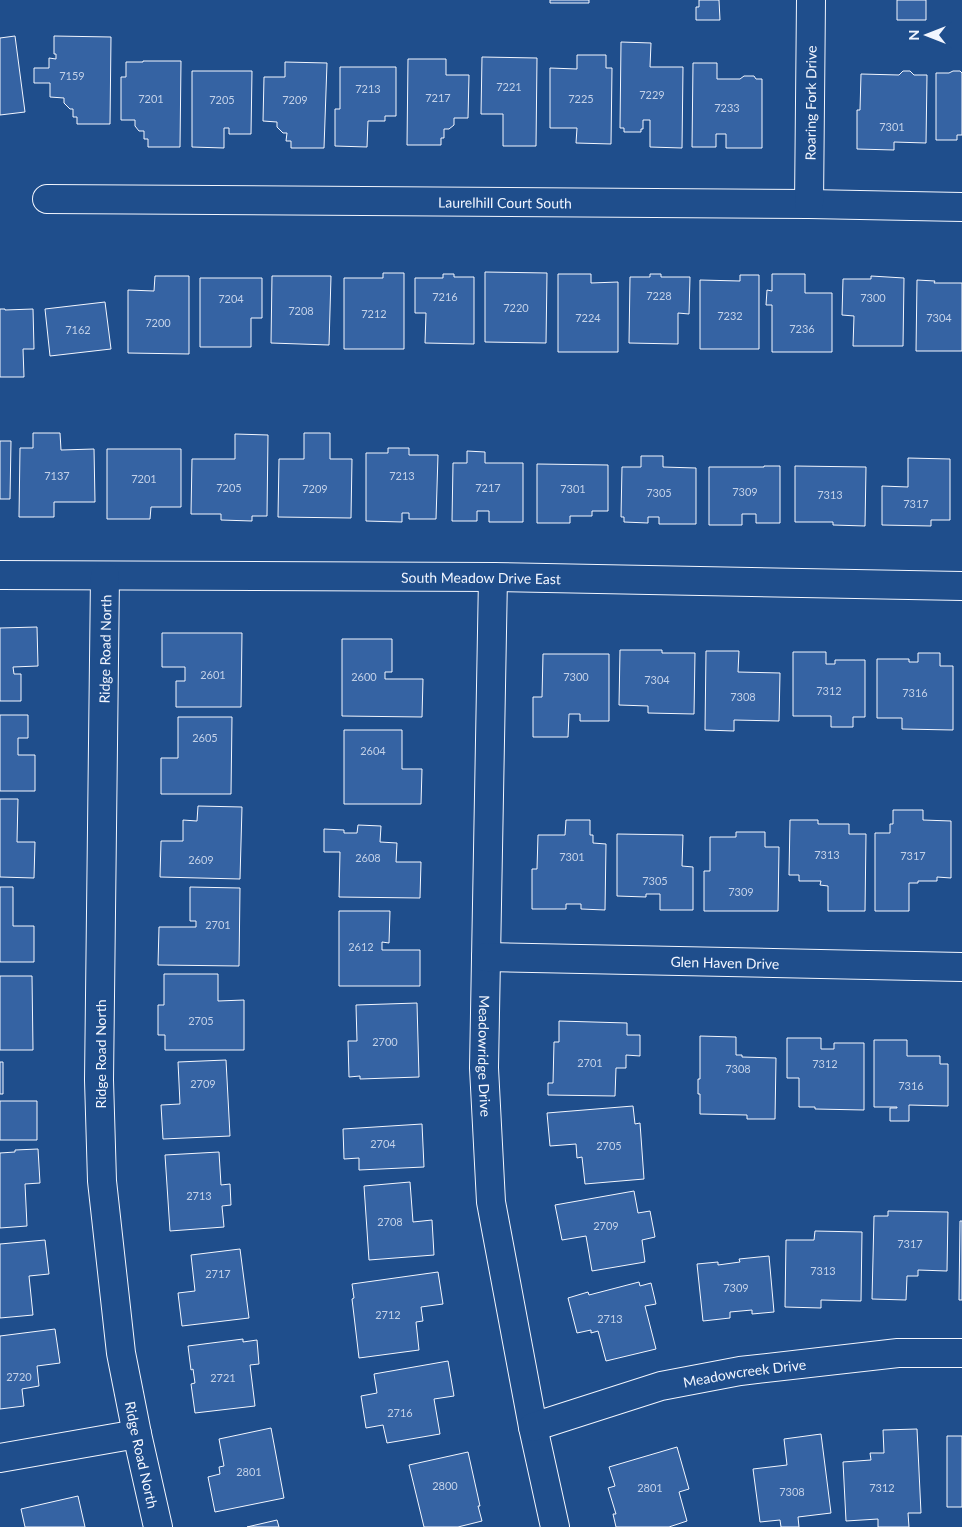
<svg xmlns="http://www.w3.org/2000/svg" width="962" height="1527" font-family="Lato,sans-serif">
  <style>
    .building { fill: #3563a3; stroke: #f2f6ff }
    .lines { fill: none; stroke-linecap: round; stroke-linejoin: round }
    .minor-casing { stroke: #f2f6ff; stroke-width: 30 }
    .minor { stroke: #1f4e8c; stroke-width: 28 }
    .labels { text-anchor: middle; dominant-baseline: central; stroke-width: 4; stroke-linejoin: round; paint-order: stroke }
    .number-label { font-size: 11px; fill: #c3d1e8 }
    .street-label { font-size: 14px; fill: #f2f6ff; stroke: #1f4e8c }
  </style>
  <rect width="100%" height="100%" fill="#1f4e8c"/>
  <!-- building -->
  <path class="building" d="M550 0H589V3H550Z
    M699 0H719L720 20H696V7H699Z
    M897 0H926V20H897Z
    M15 36 25 112 0 115V38Z
    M54 36 111 37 110 124H77V117H73V109H70L64 103V98L50 97V83H34V68H49V58L56 59V54H54Z
    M621 42 651 43 650 67H683L682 148 650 147V120H643V129H641V132H624V128H620Z
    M577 55H606V68H612L611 144 576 143 577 128H550V68L577 69Z
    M482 57 537 58 536 146H503V114H481Z
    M408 59H446V75H469L468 118H454V125L449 129H444V138H441V145H407Z
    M143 61H181L180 147H148V139H144V131H139L135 126V120H121V77H126V62H143Z
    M285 62 327 63 324 148H291V141H286L287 133H283L277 127V122L263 121 264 77H285Z
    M693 63H717V79H740L744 76H754L756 79H762V148H726V134H716V147H692Z
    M340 67H396V116H385V121H368L367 147 335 146V109H340Z
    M192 71H252L251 134H229V128H224V148L192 147Z
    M903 71H910L914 75H927L926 143 894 142V150L857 149V110H860L861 74 899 75Z
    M953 71H960L962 73V135H957V140H936V73H949Z
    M485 272 547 273 546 343 485 342Z
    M383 273H404V349H344V278H383Z
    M443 274H454V277H474V344L425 343 426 313H415V278H443Z
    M558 274H591V283L618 282V352H558Z
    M650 274H661V277H690L689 314 678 313V344L629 343 630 277H650Z
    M772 274H805V293H832V352H772V305H766L767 290 772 291Z
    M740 275H759V349H700V280L740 281Z
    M155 276H189V354L128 353V290L154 291Z
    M272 276H331L329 345 271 343Z
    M871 276 904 278 903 346H853L854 316 842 315 843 279H871Z
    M200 278H262V318H251V347H200Z
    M917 280 935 281 934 283H962V351H916Z
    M105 302 111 349 50 356 45 309Z
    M0 309H5V310L33 309 34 349H23L24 377H0Z
    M33 433H60L61 450 94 449 95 502H54V517H19L20 448H33Z
    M304 433H330V459H352L351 518 278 517 279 459H304Z
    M235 434 268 435 267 516H252V521L221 520V514H191L192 459H235Z
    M0 441H11L10 499H0Z
    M388 448H409V455H438L436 519H409V513H402V522L366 521V453H388Z
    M107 449H181V507H151L150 519H107Z
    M467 451 485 452V463H523V522H489V511H477V521H452L453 463H467Z
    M641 456H663V467L696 468V524H659V517H648V523L624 522V517H621L622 467H641Z
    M908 458 950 459V520H931V526L882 525V486L908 487Z
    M537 464 608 465V511H592V516H570V523H537Z
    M764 466H780V523H756V514H742V525H709V467H764Z
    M795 466 866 467 865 526 833 525V522H795Z
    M37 627 38 666 13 667 14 674H21V701H0V628Z
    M162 633H242L241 707H176V681H185V667H162Z
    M342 639H392V672H385V679H423L422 717 342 716Z
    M620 650H662V653H695L694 714 648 713V706L619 705Z
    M706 651H739L738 672 780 673 779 721 734 720V731L705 730Z
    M793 652H826V664H835V660H865V717H853V727H831V716H793Z
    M918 653H940V666H953V730L902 729V718H877V659H909V662H918Z
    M543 654H609V721H580V714H569L568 737H533V697H542Z
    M0 715H28V738H18V755H35V791H0Z
    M178 717H232L231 794H161V758H178Z
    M344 730H402V769H422L421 804H344Z
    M0 799H18L17 842H35L34 878 0 877Z
    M198 806 242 807 240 879 160 877 161 841H183V820L197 821Z
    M893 810H923V820L951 821V878L937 877V881H918V883H909V911H875V833H890V824H893Z
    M566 820H590V835H593V843L606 844 605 910 581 909V904H566V909H532V869H537L538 835H565Z
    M790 820H818V824H849V834H866L865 911H828V886L820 885 821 881H799V875H789Z
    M358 825 381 826 380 842 397 843 396 862H421L420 898 339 897 340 852H324V829L344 830V833H357Z
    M736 832H765V847H779L778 911H704V871H710V837H736Z
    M617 834 683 835 682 866 693 867V910H660V894H646V897L617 896Z
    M0 887H13V926H34V962H0Z
    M190 887 240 888 239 966 158 965 159 927H196V921H190Z
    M339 911H390L389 943 382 942V950H420V986H339Z
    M164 974H218V1001L244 1000V1050H165V1035H158V1005H164Z
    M0 976H32L33 1050H0Z
    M417 1003 419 1077 360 1079V1076L349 1077 348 1041H357L356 1005Z
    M559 1021 627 1023V1035H640V1056L626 1055V1068H616L615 1096 548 1095V1083H553L554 1042H559Z
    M700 1036 736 1037V1055H742V1057L776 1058 775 1119H747V1115L700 1114V1094H698V1079H700Z
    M787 1038H821V1049H834V1043H864V1110L815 1109V1107H799V1078H787Z
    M874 1040H907V1056H940V1064H948V1106L909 1105V1121H890V1108H897V1107H874Z
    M226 1060 230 1136 163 1139 161 1105 180 1104 178 1062Z
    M0 1062H3V1094H0Z
    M0 1101H37V1140H0Z
    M633 1106 635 1124 640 1123 644 1179 585 1184 582 1157 577 1158 576 1144 550 1146 547 1113Z
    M422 1124 424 1167 359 1170V1158L344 1159 343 1129Z
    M38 1149 40 1183 25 1184 27 1226 0 1228V1153L15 1152V1150Z
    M219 1152 221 1185 230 1184 231 1205 222 1206 224 1227 170 1231 165 1155Z
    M410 1182 413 1222 432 1220 434 1255 369 1260 364 1186Z
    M634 1191 638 1213 650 1211 655 1237 642 1240 645 1262 592 1271 586 1236 562 1240 555 1205Z
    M888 1211 948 1212 947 1271 918 1270V1276H907L906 1300 872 1299 874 1216H888Z
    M960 1221H962V1300H959Z
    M815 1231 862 1232 861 1301 821 1300V1308L785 1307 786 1240H814Z
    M45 1240 49 1274 29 1276 33 1315 0 1318V1244Z
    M240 1249 249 1318 182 1326 178 1293 195 1291 191 1255Z
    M769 1256 774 1312 752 1314V1310L730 1312V1318L703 1321 697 1264 718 1262V1265L740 1262 739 1259Z
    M438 1272 443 1304 421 1307 423 1321 416 1322 419 1350 359 1358 352 1299 354 1298 352 1284Z
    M639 1282 640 1286 651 1283 656 1304 645 1306 656 1349 606 1361 598 1331 591 1333V1330L577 1333 568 1298 588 1292 589 1295Z
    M55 1329 60 1363 37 1366 39 1386 22 1389 24 1406 0 1409V1336Z
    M243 1339V1342L257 1340 259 1364 250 1365 255 1406 195 1413 191 1384 195 1383 193 1369 191 1370 188 1346Z
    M448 1361 454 1396 434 1399 440 1434 387 1443 383 1425 366 1428 361 1396 377 1393 374 1374Z
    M271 1428 284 1498 215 1512 208 1477 220 1474 219 1467 224 1466 219 1439Z
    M917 1429 921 1513H908L909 1527H878V1519L846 1521 843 1462 871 1460 870 1453H884L883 1430Z
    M821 1434 831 1513 798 1517 799 1527H781L780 1520 760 1522 753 1469 787 1465 784 1439Z
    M947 1436H962V1507H947Z
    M677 1447 689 1489 679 1492 687 1521 669 1527H616L613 1514H616L608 1488 615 1486 609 1467Z
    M468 1452 480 1506H478L482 1521 458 1527H424L409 1465Z
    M78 1496 85 1527H25L21 1509Z
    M277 1520 279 1527H247Z"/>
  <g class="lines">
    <!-- minor casing -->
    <g class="minor-casing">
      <g id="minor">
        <path id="s1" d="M47 199 809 204 962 207"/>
        <path id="s2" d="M809 204 811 0"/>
        <path id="s3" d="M0 575 493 577 962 586"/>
        <path id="s4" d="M105 576 99 1080 102 1181 121 1353 137 1434 158 1527"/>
        <path id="s5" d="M493 577 484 1068 491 1202 533 1427 555 1527"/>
        <path id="s6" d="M486 957 962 967"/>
        <path id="s7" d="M533 1427 661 1386 740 1371 898 1353H962"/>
        <path d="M0 1458 137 1434"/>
      </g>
    </g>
    <!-- minor -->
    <use href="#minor" class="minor"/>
  </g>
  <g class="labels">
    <!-- number labels -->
    <g class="number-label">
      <text x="72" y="75">7159</text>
      <text x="509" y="86">7221</text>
      <text x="368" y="88">7213</text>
      <text x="652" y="94">7229</text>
      <text x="438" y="97">7217</text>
      <text x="151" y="98">7201</text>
      <text x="581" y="98">7225</text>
      <text x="222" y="99">7205</text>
      <text x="295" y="99">7209</text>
      <text x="727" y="107">7233</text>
      <text x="892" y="126">7301</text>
      <text x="659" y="295">7228</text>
      <text x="445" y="296">7216</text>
      <text x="873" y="297">7300</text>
      <text x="231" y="298">7204</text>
      <text x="516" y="307">7220</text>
      <text x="301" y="310">7208</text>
      <text x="374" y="313">7212</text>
      <text x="730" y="315">7232</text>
      <text x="588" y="317">7224</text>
      <text x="939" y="317">7304</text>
      <text x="158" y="322">7200</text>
      <text x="802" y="328">7236</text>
      <text x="78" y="329">7162</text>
      <text x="57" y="475">7137</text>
      <text x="402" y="475">7213</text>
      <text x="144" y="478">7201</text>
      <text x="229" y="487">7205</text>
      <text x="488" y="487">7217</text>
      <text x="315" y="488">7209</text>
      <text x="573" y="488">7301</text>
      <text x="745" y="491">7309</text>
      <text x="659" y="492">7305</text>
      <text x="830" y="494">7313</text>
      <text x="916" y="503">7317</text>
      <text x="213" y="674">2601</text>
      <text x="364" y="676">2600</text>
      <text x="576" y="676">7300</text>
      <text x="657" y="679">7304</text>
      <text x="829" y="690">7312</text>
      <text x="915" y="692">7316</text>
      <text x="743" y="696">7308</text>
      <text x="205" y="737">2605</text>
      <text x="373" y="750">2604</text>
      <text x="827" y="854">7313</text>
      <text x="913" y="855">7317</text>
      <text x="572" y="856">7301</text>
      <text x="368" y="857">2608</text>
      <text x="201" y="859">2609</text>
      <text x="655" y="880">7305</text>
      <text x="741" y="891">7309</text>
      <text x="218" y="924">2701</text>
      <text x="361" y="946">2612</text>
      <text x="201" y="1020">2705</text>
      <text x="385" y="1041">2700</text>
      <text x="590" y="1062">2701</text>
      <text x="825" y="1063">7312</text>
      <text x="738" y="1068">7308</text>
      <text x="203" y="1083">2709</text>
      <text x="911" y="1085">7316</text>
      <text x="383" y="1143">2704</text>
      <text x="609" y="1145">2705</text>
      <text x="199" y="1195">2713</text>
      <text x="390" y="1221">2708</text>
      <text x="606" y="1225">2709</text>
      <text x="910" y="1243">7317</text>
      <text x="823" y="1270">7313</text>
      <text x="218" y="1273">2717</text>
      <text x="736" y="1287">7309</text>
      <text x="388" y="1314">2712</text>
      <text x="610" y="1318">2713</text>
      <text x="19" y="1376">2720</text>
      <text x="223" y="1377">2721</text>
      <text x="400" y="1412">2716</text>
      <text x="249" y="1471">2801</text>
      <text x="445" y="1485">2800</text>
      <text x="650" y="1487">2801</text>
      <text x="882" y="1487">7312</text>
      <text x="792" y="1491">7308</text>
    </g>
    <!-- street labels -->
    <g class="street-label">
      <text stroke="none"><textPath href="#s2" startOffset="101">Roaring Fork Drive</textPath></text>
      <text stroke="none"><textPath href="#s1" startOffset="458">Laurelhill Court South</textPath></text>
      <text stroke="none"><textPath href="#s3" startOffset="481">South Meadow Drive East</textPath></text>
      <text transform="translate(105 649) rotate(-89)">Ridge Road North</text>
      <text stroke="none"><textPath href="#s6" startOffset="239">Glen Haven Drive</textPath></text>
      <text transform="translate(100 1054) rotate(-90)">Ridge Road North</text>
      <text stroke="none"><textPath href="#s5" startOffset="479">Meadowridge Drive</textPath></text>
      <text stroke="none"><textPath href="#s7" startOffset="219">Meadowcreek Drive</textPath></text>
      <text stroke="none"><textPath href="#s4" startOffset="882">Ridge Road North</textPath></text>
    </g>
  </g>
  <!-- north arrow -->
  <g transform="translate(927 35) rotate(270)" stroke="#1f4e8c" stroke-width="4" paint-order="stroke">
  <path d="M0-4L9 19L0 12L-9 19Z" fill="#f2f6ff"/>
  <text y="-8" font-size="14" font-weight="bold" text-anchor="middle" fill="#f2f6ff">N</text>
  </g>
</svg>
